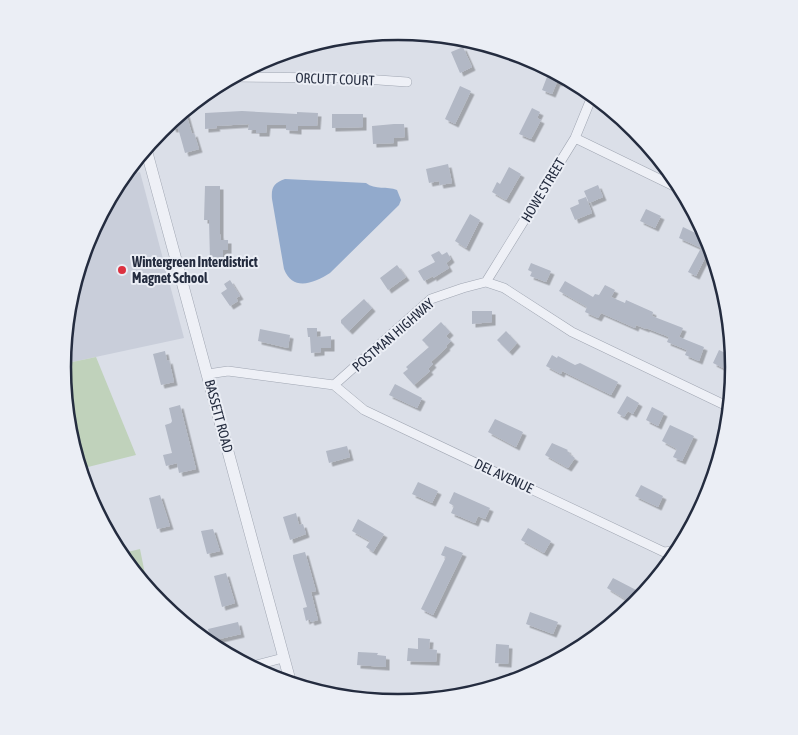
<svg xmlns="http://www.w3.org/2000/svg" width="798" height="735" font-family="'Asap Condensed',sans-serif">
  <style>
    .built { fill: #c9ceda }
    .green { fill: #c0d2bb }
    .water { fill: #92aacc }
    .building { fill: #b2b8c5; filter: url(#shadow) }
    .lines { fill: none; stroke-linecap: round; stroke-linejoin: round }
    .minor-casing { stroke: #a0a6b2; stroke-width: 10 }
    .tertiary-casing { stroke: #a0a6b2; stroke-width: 12 }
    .minor { stroke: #eef0f6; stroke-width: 9 }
    .tertiary { stroke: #eef0f6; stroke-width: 11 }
    .poi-dot { fill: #dc3140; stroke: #ebeef5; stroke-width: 2 }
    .labels { text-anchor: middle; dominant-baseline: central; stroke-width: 4; stroke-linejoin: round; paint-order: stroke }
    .street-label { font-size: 14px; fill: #242c3f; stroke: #ebeef5 }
    .poi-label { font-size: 14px; font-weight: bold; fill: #242c3f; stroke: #ebeef5; text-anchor: start }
    .rim { fill: none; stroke: #242c3f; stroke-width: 2.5 }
  </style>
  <defs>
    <filter id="shadow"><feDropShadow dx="3.5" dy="3.5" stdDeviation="0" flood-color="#0004"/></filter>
  </defs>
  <rect width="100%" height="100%" fill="#dbdfe8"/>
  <!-- built -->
  <path class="built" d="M140 172 184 338 63 364 69 302 88 239 120 180 123 176Z"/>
  <!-- green -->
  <path class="green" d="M96 357 136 455 80 469 69 433 63 364Z
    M140 549 148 589 119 554Z"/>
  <!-- water -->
  <path class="water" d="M285 179 366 183C375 190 387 186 397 190L401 200 399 205 330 273C314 283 293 292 284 269L272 199C271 187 274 183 285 179Z"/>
  <!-- building -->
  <path class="building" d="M463 47 472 67 460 73 451 52Z
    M550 69 562 75 559 83 557 82 552 94 542 90Z
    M460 86 471 91 455 124 445 119Z
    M532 108 540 112 537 118 541 120 531 139 519 134Z
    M242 111 297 114V112L318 113 317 126H298V131L286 130V125H267L266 133H256V130H248L249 124 216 126 217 128 205 129V113Z
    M186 113 192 134 194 133 199 149 185 153 178 128 173 129 170 122 179 115Z
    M332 114H363V127L332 128Z
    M394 124H404L405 137 394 138V143L373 144 372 126Z
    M448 164 452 183 440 185 439 181 429 183 426 169Z
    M509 167 521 174 506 200 492 192 497 182 500 184Z
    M598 185 603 197 589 203 584 191Z
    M205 186H220V234L221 240H228V250H223V260H210L209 220H204Z
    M586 197 592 213 575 220 570 208 579 204 578 200Z
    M646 209 661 216 655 228 640 221Z
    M470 214 480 220 466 248 455 241Z
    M683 227 710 240 714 255 708 252 696 276 688 272 701 248 679 238Z
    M439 251 442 255 447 252 451 259 446 263 449 268 433 278V276L424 281 418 271 435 262 431 255Z
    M531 263 551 271 546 282 530 276 532 272 528 270Z
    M397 265 406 277 388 290 380 278Z
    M230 280 240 296 236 298 238 301 230 306 221 293 227 289 224 284Z
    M565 281 593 297 595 294 599 295 605 285 615 290 611 297 625 303 626 300 653 312 652 316 683 328 679 337 704 347 699 361 685 355 687 350 667 342 669 337 646 328V329L636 325 635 328 601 313 598 318 585 312 587 307 559 291Z
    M364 299 372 308 349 331 341 323V320Z
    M472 311H492V322L472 324Z
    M441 322 450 332 446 336 451 341 446 346 447 347 431 362 433 364 428 369 430 371 414 385 403 373 408 369 406 367 429 347 422 340Z
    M307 328H317V337L331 336V348H321V352L311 353 310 337H308Z
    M260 329 290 335 288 348 258 341Z
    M506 331 517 343 509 352 497 340Z
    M719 350 734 357 735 374 713 363Z
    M165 351 167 361 169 360 174 382 161 385 153 354Z
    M552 355 557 358 558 356 575 365 580 363 618 382 611 395 562 371 561 374 546 366Z
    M395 384 422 398 417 408 389 395Z
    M627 396 639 403 633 414 628 411 624 417 617 413Z
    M180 405 196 469 179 473 177 463 166 466 163 455 172 453 165 425 171 423 172 421 169 408Z
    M652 407 664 413 658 426 646 420Z
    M495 419 523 432 516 447 488 432Z
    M670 425 694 436 682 461 673 457 677 449 662 441Z
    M552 443 568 450 567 451 570 453 569 454 575 458 568 468 545 455Z
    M347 446 350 457 329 463 326 451Z
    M418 482 438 491 432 503 412 494Z
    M641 485 663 496 658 507 635 496Z
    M454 492 490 508 485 519 478 516 475 523 451 513 454 506 449 503Z
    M160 495 170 526 157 529 149 498Z
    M296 513 299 525 303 524 306 534 290 540 283 517Z
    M358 519 384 534 373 552 366 547 370 541 352 531Z
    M528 528 551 541 544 553 521 540Z
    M213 529 220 551 207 554 201 531Z
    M445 546 463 553 433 615 421 609 446 557 441 555Z
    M305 552 316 591 311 592 318 620 311 622 310 619 306 621 303 608 307 607 293 558V555Z
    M226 573 235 603 222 607 214 576Z
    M613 578 640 592 633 604 607 588Z
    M530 612 558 622 553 634 526 624Z
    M238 622 241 634 211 641 208 629Z
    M418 638 430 639 429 649 437 650 436 662 407 661 408 648 418 649Z
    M496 644 509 645 508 664 495 663Z
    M358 652 378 653 377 655 386 656V667L357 665Z"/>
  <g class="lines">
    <!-- minor casing -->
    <g class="minor-casing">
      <path id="minor" d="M232 77 350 78 407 82
        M575 138 684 191
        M486 282 575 138 593 94
        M208 374 228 371 334 385 431 299 463 288 486 282 504 288 572 332 731 408
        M334 385 364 410 664 552 681 550
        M249 667 283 658
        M335 697 414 702"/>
    </g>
    <!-- tertiary casing -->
    <g class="tertiary-casing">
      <path id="tertiary" d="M146 149 291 684"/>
    </g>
    <!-- minor -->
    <use href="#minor" class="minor"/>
    <!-- tertiary -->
    <use href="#tertiary" class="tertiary"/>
  </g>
  <!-- markers -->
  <circle class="poi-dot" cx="122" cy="270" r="5"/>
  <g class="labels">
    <!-- street labels -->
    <g class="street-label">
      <text transform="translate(335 79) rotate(2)">ORCUTT COURT</text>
      <text transform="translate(543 190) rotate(-59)">HOWE STREET</text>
      <text transform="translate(393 335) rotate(-41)">POSTMAN HIGHWAY</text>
      <text transform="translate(219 416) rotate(75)">BASSETT ROAD</text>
      <text transform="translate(504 476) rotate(25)">DEL AVENUE</text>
    </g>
    <!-- poi labels -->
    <g class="poi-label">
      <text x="132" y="262">Wintergreen Interdistrict<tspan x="132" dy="16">Magnet School</tspan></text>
    </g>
  </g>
  <!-- crop -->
  <path d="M0 0H798V735H0ZM71 367a327 327 0 1 1 654 0a327 327 0 1 1-654 0Z" fill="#ebeef5" fill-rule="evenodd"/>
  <path class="rim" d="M71 367a327 327 0 1 1 654 0a327 327 0 1 1-654 0Z"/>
</svg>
